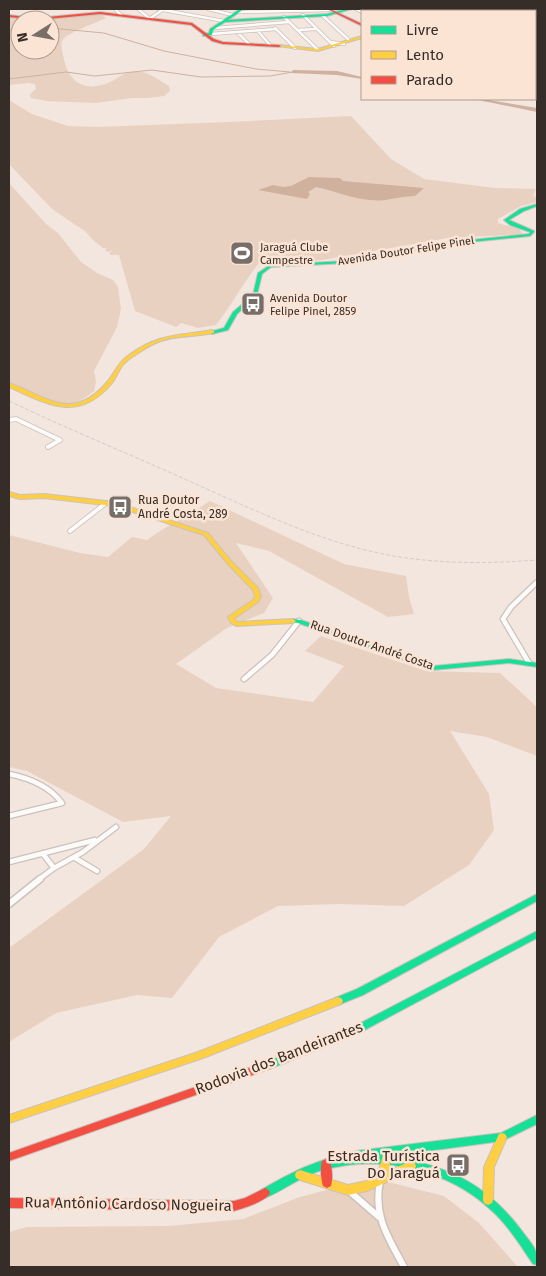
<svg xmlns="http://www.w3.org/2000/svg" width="546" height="1276" font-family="'Fira Sans',sans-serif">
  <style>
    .green { fill: #e9d1c1; fill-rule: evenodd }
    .water { fill: #cfb19e }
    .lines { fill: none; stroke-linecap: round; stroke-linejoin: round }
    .stream { stroke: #cfb19e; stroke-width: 1 }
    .river { fill: #cfb19e; fill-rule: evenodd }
    .street-far3-casing { stroke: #cbc2bb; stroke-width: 4 }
    .street-far2-casing { stroke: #cbc2bb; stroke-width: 5.5 }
    .street-far1-casing { stroke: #cbc2bb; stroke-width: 7 }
    .street-casing { stroke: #cbc2bb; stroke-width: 9 }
    .fast-casing { stroke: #cbc2bb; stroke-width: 2 }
    .slow-casing { stroke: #cbc2bb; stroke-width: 2 }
    .jam-casing { stroke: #cbc2bb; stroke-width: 2 }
    .street-far3 { stroke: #fdfbfa; stroke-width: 2.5 }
    .street-far2 { stroke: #fdfbfa; stroke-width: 4 }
    .street-far1 { stroke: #fdfbfa; stroke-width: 4.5 }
    .street { stroke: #fdfbfa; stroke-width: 6 }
    .fast { fill: #16e098; fill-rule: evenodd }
    .slow { fill: #ffcf43; fill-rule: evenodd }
    .jam { fill: #f24e42; fill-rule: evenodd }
    .rail { stroke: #d1cdcb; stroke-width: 1; stroke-dasharray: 4 2; stroke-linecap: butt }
    .labels { text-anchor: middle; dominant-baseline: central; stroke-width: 5; stroke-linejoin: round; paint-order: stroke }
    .far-poi-label { font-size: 11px; fill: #362d28; stroke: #fce4d5; text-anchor: start }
    .far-street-label { font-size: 11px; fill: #362d28; stroke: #fce4d5 }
    .poi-label { font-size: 12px; fill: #362d28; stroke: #fce4d5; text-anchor: start }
    .street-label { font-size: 12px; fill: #362d28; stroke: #fce4d5 }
    .near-street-label { font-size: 15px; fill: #362d28; stroke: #fce4d5 }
    .near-poi-label { font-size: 15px; fill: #362d28; stroke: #fce4d5; text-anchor: end }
  </style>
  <rect width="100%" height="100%" fill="#f3e6de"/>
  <!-- green -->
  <path class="green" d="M100 14 106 18C97 23 65 33 62 41 60 46 63 54 64 60 70 85 87 92 110 82 118 79 122 73 131 72 146 69 157 79 169 86L170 91 164 96 148 98H132L96 103 46 101 31 98 30 94 36 89 35 84 28 83 9 85V18L36 20ZM20 20H50V50H20Z
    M9 100 32 114 68 126 97 127 229 122 351 116 391 159 424 179 495 188 536 189 533 196 537 197V202L521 206 498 219V223L519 229 523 234 448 238 322 260 259 263C243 283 232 305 216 325L198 328 181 323 176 327 135 311 119 255H111L109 253 112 251 107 252 105 249 107 248H103L93 240 86 232 52 209 9 164Z
    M9 183 46 224 58 233 81 262 97 273 113 280 118 287 121 309 117 327 94 371 96 382 94 391C62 419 40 395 9 382Z
    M210 501 344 564 406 576 409 597 414 614 388 617 269 551 236 543 273 598 264 613 227 628 176 664 216 688 313 702 344 666 305 651 321 636 426 671 500 673 537 707V756L487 737 450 731 489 794 494 830 469 865 404 906 339 904 278 906 219 937 172 998 137 995 56 1013 9 1042V948L144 849 171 816 123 822 27 771 9 767V535L80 553 108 557 132 537 147 540C167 525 190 515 210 501Z
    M384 1181 444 1196 479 1223 518 1267H9V1232L27 1227 169 1226 243 1219 300 1197 338 1187Z"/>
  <!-- water -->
  <path class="water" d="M309 177 340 178 343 181 424 188 415 196C405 196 392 199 385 200 363 203 339 192 316 187L308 192 310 194 307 199 258 190 273 185 283 187 291 186Z"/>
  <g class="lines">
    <!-- stream -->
    <path class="stream" d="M50 28 104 33 164 51 256 69 290 72
      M9 30H20
      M9 79 66 72 95 76 152 70 201 77 270 76 293 72"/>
    <!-- river -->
    <path class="river" d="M293 70 337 71 362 77V79L337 75 291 73Z
      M473 99H483L537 108V112Z"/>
    <!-- street-far3 casing -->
    <g class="street-far3-casing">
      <path id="street-far3" d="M115 9 121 15
        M138 9 149 18
        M158 9 224 21
        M208 9 233 15
        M356 9 362 12
        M376 9 381 11
        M389 9 401 11
        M410 9 414 11
        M424 9 431 11
        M457 9 473 11
        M443 11 448 9
        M498 11 507 9
        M238 12 332 10
        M535 12 537 11
        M303 15 334 46
        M322 15 348 39
        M284 17 318 50
        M149 19 161 11
        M535 20 537 21
        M214 28 289 22
        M275 28 295 48
        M535 29 537 30
        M257 30 270 45
        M298 30 316 29
        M237 32 249 44
        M211 34 276 29
        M535 35 537 36
        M331 42 344 44
        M535 54H537"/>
    </g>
    <!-- street-far2 casing -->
    <g class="street-far2-casing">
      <path id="street-far2" d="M9 420 16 419 60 440 48 447
        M70 531 106 503"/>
    </g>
    <!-- street-far1 casing -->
    <g class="street-far1-casing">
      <path id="street-far1" d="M529 663 503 619 511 607 536 583
        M244 679 272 655 299 621
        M9 774C29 778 50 787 62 803L9 816
        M43 854 54 868
        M75 858 97 871
        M9 862 95 840
        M38 880 54 868 83 852 116 827"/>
    </g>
    <!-- street casing -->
    <g class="street-casing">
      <path id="street" d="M9 904 40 879
        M380 1181C373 1216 388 1237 404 1267
        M349 1191 379 1217"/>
    </g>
    <!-- fast casing -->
    <g class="fast-casing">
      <path id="fast" d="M240 9H244L228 20 327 14 347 9H352L327 16 225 22 213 30 212 35 203 36V34L209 33 210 29Z
        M535 44 537 45V47L535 46Z
        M535 56 537 57V59L535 58Z
        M537 204V206L524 211 509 220 534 231V232L530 236 440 245 346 263 271 267 262 274 257 295 237 314 228 330 212 334 209 332 224 328 233 312 253 295 258 273 270 265 346 261 440 243 529 234 530 232 527 231 510 225 504 220 520 209Z
        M293 619 301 620 433 666 509 659 537 663V667L509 663 433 670 298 623 291 622 290 621 291 620Z
        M537 894V901L363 995 338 1005 335 1004 333 1001 335 998 357 989Z
        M537 931V938L359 1033 272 1068 269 1069 266 1068 264 1065 266 1062 353 1027Z
        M537 1115V1124L502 1141 391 1156C448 1166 487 1184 522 1231 532 1245 538 1248 537 1265L533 1264C520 1245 508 1225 491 1210 449 1170 382 1155 327 1169 304 1174 286 1189 265 1198L261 1196 260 1193 261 1190C289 1174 319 1157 351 1155L352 1153 356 1151 501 1133Z"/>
    </g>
    <!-- slow casing -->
    <g class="slow-casing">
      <path id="slow" d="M362 36V38L318 51 277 46 279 45 318 49Z
        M212 330 214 331V333C196 337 177 335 161 341 152 344 144 349 137 354 132 357 126 361 122 366 118 372 116 378 112 383 79 423 48 405 9 387V383C48 397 73 423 108 381 116 371 118 362 129 355 159 333 178 336 212 330Z
        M9 492 20 495 44 494 115 502 208 533 231 561 258 588 261 596 258 602 235 618V620L237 622 293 619 296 621 293 623 236 626 230 622 228 617 229 616 253 600 255 596 253 590 227 563 204 535 114 506 44 498 20 499 9 496Z
        M338 997 341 998 343 1001 341 1004 203 1058 9 1123V1115L198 1052Z
        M502 1133 505 1134 507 1137 494 1167 493 1200 492 1203 488 1205 484 1203 483 1200 484 1167 499 1134Z
        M387 1153 391 1155 392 1158 388 1171 411 1161 415 1163 416 1166 415 1169 367 1191 348 1195 300 1180 296 1178 295 1175 296 1172 300 1170 348 1185 366 1181 377 1177 383 1155Z"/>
    </g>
    <!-- jam casing -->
    <g class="jam-casing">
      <path id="jam" d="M327 9H330L362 24V26Z
        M100 12 192 23 214 39 223 42 279 45 281 46 279 47 223 44 212 41 191 25 100 14 37 20 9 17V15L37 18Z
        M269 1061 272 1062 274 1065 272 1068 9 1161V1153Z
        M326 1159 330 1161C332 1167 333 1180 331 1186L327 1188 323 1186C321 1180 320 1167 322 1161Z
        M265 1188 269 1190 270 1193C265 1202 244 1208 234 1211L9 1208V1198L234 1201 245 1198Z"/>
    </g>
    <!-- street-far3 -->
    <use href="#street-far3" class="street-far3"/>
    <!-- street-far2 -->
    <use href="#street-far2" class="street-far2"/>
    <!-- street-far1 -->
    <use href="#street-far1" class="street-far1"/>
    <!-- street -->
    <use href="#street" class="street"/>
    <!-- fast -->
    <use href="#fast" class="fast"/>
    <!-- slow -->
    <use href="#slow" class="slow"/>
    <!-- jam -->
    <use href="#jam" class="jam"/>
    <!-- rail -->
    <path class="rail" d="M9 401C68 429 129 454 189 481 252 509 315 540 383 554 434 564 485 564 537 560"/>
  </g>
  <!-- icons -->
  <defs>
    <g id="stadium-square" transform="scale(1.25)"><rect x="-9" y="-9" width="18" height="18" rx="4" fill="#786e68" stroke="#fce4d5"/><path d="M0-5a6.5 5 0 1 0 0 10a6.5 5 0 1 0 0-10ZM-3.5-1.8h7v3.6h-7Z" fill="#fff"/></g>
    <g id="bus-square" transform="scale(1.25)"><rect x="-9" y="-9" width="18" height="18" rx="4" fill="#786e68" stroke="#fce4d5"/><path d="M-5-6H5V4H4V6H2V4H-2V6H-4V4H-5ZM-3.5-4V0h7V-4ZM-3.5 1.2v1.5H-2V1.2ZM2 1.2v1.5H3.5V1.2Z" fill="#fff"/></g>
  </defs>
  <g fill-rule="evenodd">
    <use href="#stadium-square" x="242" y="253"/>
    <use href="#bus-square" x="253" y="304"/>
    <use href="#bus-square" x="120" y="507"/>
    <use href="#bus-square" x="458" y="1165"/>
  </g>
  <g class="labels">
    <!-- far-poi labels -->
    <g class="far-poi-label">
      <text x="260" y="247">Jaraguá Clube<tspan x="260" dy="13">Campestre</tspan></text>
      <text x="270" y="298">Avenida Doutor<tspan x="270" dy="13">Felipe Pinel, 2859</tspan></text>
    </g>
    <!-- far-street labels -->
    <g class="far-street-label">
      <text transform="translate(406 251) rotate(-9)">Avenida Doutor Felipe Pinel</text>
    </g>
    <!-- poi labels -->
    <g class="poi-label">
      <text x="138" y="500">Rua Doutor<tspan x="138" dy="14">André Costa, 289</tspan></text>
    </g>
    <!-- street labels -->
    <g class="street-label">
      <text transform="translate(372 645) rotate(19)">Rua Doutor André Costa</text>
    </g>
    <!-- near-street labels -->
    <g class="near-street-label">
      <text transform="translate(279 1058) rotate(-21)">Rodovia dos Bandeirantes</text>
      <text transform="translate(128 1204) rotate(1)">Rua Antônio Cardoso Nogueira</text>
    </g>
    <!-- near-poi labels -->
    <g class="near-poi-label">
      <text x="440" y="1156">Estrada Turística<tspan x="440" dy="17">Do Jaraguá</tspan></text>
    </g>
  </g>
  <!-- border -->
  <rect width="546" height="1276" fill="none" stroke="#362d28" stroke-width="20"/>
  <!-- legend -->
  <rect x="361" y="10" width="175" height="90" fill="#fce4d5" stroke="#ad9b90"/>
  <rect x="371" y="26" width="25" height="8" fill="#16e098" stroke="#ad9b90"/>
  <text x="406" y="35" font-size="15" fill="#362d28">Livre</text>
  <rect x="371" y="51" width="25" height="8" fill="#ffcf43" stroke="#ad9b90"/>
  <text x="406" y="60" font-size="15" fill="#362d28">Lento</text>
  <rect x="371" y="76" width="25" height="8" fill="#f24e42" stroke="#ad9b90"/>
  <text x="406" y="85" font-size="15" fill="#362d28">Parado</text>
  <!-- north arrow -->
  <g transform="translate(35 35) rotate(259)"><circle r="24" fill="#fce4d5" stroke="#ad9b90"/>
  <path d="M0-4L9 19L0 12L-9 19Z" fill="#786e68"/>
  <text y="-8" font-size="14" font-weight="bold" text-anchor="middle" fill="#362d28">N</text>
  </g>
</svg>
